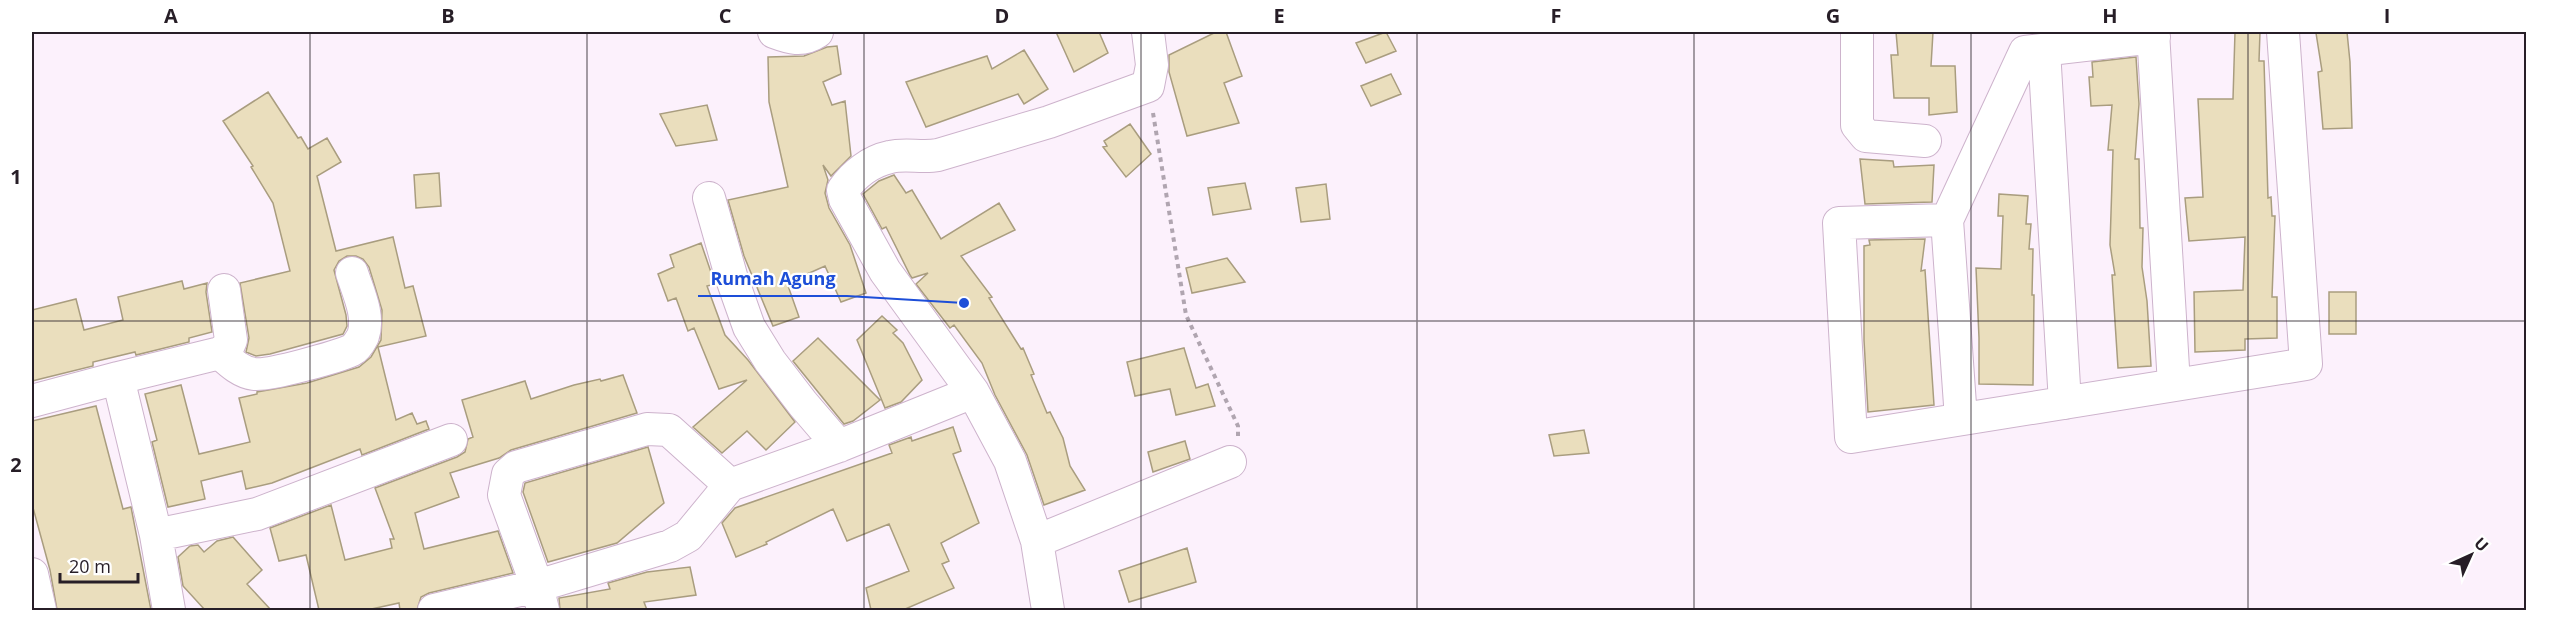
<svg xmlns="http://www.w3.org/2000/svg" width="2558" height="642" font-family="'Open Sans',sans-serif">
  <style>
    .building { fill: #eadebd; stroke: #a99d7f; stroke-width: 1.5 }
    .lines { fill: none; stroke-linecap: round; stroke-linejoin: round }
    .street-casing { stroke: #cdb3cc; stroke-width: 34 }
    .path { stroke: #b0a5b0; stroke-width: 4; stroke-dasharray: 4.5 4.5; stroke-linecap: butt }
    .street { stroke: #fff; stroke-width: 32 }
    .grid { fill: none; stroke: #271e27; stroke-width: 1.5; stroke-opacity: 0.55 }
    .leader { fill: none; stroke: #1d4ed8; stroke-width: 2 }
    .callout-dot { fill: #1d4ed8; stroke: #fff; stroke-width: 2 }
    .callout-label { font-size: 18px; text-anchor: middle; font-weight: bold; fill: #1d4ed8; stroke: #fff; stroke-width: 4.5; stroke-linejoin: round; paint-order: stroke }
    .neatline { fill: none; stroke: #271e27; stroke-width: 2 }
    .grid-label { font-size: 20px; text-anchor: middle; font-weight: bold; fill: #271e27 }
  </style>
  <rect width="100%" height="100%" fill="#fcf1fc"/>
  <!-- building -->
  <path class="building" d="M1056 32H1099L1108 53 1074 72Z
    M1216 32H1226L1242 76 1224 83 1239 123 1187 136 1169 72V55Z
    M1386 32 1396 51 1366 63 1356 43Z
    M1896 32H1933L1931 66H1955L1957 112 1929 115V98H1894L1891 55H1898Z
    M2235 32H2260L2259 61H2264L2268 198 2271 197 2272 216H2275L2272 297H2277V338L2245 339V350L2195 352 2194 292 2243 290 2245 237 2189 241 2185 198 2203 197 2198 99H2233Z
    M2347 32 2350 62 2352 128 2323 129 2318 72 2322 71 2316 33Z
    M837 46 841 74 823 82 832 105 845 101 851 156 831 176 823 165 828 180 825 193 829 208 850 245 866 293 841 302 825 266 787 283 799 317 773 326 744 256 728 200 788 187 769 102 768 57 804 56 827 47Z
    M1024 50 1048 89 1024 104 1018 94 926 127 906 82 987 56 992 69Z
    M2136 57 2139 104 2135 159H2139L2140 228H2143L2142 267 2147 301 2151 366 2118 368 2112 275H2115L2110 245 2113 150H2108L2112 105 2091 106 2089 77H2093L2092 62Z
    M1391 74 1401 94 1371 106 1361 86Z
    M268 92 298 138 301 137 308 149 327 138 341 162 317 176 336 251 393 237 405 288 413 286 426 336 378 347 396 420 412 413 417 424 426 421 429 429 362 455 360 449 272 483 246 489 242 471 201 481 205 499 168 507 152 442 157 440 145 394 181 385 199 454 250 442 239 398 257 394V392L307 383 359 367 371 357 381 340 382 310 369 267 363 259 356 256H347L339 261 334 270 346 315 347 326 343 334 270 354 256 356 246 352 249 338 240 283 290 271 273 203 251 167 253 166 223 121Z
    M707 105 717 140 676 146 660 114Z
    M1130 124 1151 154 1126 177 1103 147 1107 146 1104 141Z
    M1860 159 1893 161 1894 167 1934 165 1932 202 1865 204Z
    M439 173 441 206 416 208 414 175Z
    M894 175 906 193 912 190 941 239 999 203 1015 230 961 256 992 297 989 298 1021 349 1023 348 1034 374 1031 375 1047 413 1050 412 1063 438 1070 466 1085 490 1044 505 1027 455 995 395 982 363 954 325 950 328 916 284 928 273 912 278 910 275 886 227 882 229 863 194 879 181Z
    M1245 183 1251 209 1213 215 1208 188Z
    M1326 184 1330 219 1301 222 1296 188Z
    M1999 194 2028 196 2026 224H2031L2029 249H2033L2032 295H2034L2033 385 1979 384V338L1976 268 2001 269 2003 216H1998Z
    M1925 239 1921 271 1925 270 1934 405 1868 412 1864 340V246L1870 245 1869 240Z
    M701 243 715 284 707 286 725 335 748 360 795 422 766 450 747 431 722 453 693 427 747 380 719 389 694 328 688 331 676 298 668 301 658 274 674 267 670 255Z
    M1227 258 1245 282 1192 293 1186 268Z
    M182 281 184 289 207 283 206 292 212 332 189 338V342L136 355 135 352 93 362V366L32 381V310L76 299 84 330 123 320 118 297Z
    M2329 292H2356V334H2329Z
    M882 316 897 330 893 333 903 343 922 380 901 402 885 408 857 340Z
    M818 338 880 400 853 421 844 424 793 361Z
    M1184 348 1196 388 1208 384 1215 406 1176 415 1170 389 1135 396 1127 362Z
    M623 375 637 413 511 450 499 458 450 473 459 497 415 513 424 549 498 531 513 573 429 593 421 597 417 610H400L399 603 367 610H319L306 555 279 561 270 528 331 505 345 560 392 548 390 539H394L375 488 457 457 465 452 468 439 473 437 462 400 525 381 531 399 574 385 600 379 601 381Z
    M96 406 123 509 131 507 151 610H57L50 570 32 504V421Z
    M953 427 961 451 953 454 979 523 941 543 949 561 942 564 954 588 903 610H871L866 588 909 571 889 524 847 541 833 509 766 542 767 544 736 557 722 523 735 508 892 453 889 445 911 437 912 441Z
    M1584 430 1589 453 1554 456 1549 435Z
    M1185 441 1190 459 1153 472 1148 452Z
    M648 447 664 503 617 543 548 562 523 492 525 483Z
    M233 537 262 570 247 584 271 610H205L183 586 178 557 190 546 198 545 204 552 217 541Z
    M1187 548 1196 582 1129 602 1119 571Z
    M690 567 696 595 644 602 647 610H560L559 598 610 589 608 583 647 572Z"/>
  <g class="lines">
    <!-- street casing -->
    <g class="street-casing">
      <path id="street" d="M774 32C790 38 802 42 817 32
        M1148 32 1152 65 1148 86 1049 122 938 155C922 158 905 153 890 157 871 161 854 174 843 190L845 199 885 271 973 392 1010 461 1037 541 1230 462
        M1857 32V125L1866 136 1925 141
        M2153 32 2174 385
        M2154 37 2025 52 1947 220 1839 223 1851 437 2306 364 2283 32
        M2044 50 2065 403
        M709 198 732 279 749 327 770 361 803 404 839 446
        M1947 220 1961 419
        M220 353 228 347 231 340 224 290
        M32 401 118 378
        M156 535 257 514 451 440
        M1037 541 1048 610
        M32 574 40 610
        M169 610 156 535 118 378 220 353C230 362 240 372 254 374 269 376 337 357 352 350 356 348 361 340 363 336 370 316 358 292 352 273
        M434 610 537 586 670 546 688 536 730 485 839 446 973 392
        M543 610 537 586 504 495 508 474 516 467 647 429 669 430 730 485"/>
    </g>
    <!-- path -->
    <path class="path" d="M1153 113 1186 315 1238 426V436"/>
    <!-- street -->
    <use href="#street" class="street"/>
  </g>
  <!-- grid -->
  <path class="grid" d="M310 32V610M587 32V610M864 32V610M1141 32V610M1417 32V610M1694 32V610M1971 32V610M2248 32V610M32 321H2526"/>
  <!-- callouts -->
  <path class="leader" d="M964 303L847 296H698"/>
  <circle class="callout-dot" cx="964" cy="303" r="6"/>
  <g class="callout-label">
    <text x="773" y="285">Rumah Agung</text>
  </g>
  <!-- border -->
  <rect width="2558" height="642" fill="none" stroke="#ffffff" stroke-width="66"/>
  <!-- north arrow -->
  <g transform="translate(2471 555) rotate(45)" stroke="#ffffff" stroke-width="4.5" paint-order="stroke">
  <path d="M0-4.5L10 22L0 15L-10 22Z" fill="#271e27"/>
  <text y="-9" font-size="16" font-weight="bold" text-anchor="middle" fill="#271e27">U</text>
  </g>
  <!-- scale -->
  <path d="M60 573v9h78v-9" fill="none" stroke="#271e27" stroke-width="3"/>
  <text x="69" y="573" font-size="18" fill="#271e27" stroke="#ffffff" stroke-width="4.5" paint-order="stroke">20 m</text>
  <rect x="33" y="33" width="2492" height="576" class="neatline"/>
  <g class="grid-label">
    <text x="171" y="23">A</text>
    <text x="448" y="23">B</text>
    <text x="725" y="23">C</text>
    <text x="1002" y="23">D</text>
    <text x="1279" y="23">E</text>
    <text x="1556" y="23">F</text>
    <text x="1833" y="23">G</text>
    <text x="2110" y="23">H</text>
    <text x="2387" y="23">I</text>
    <text x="16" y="184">1</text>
    <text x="16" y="472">2</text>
  </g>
</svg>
